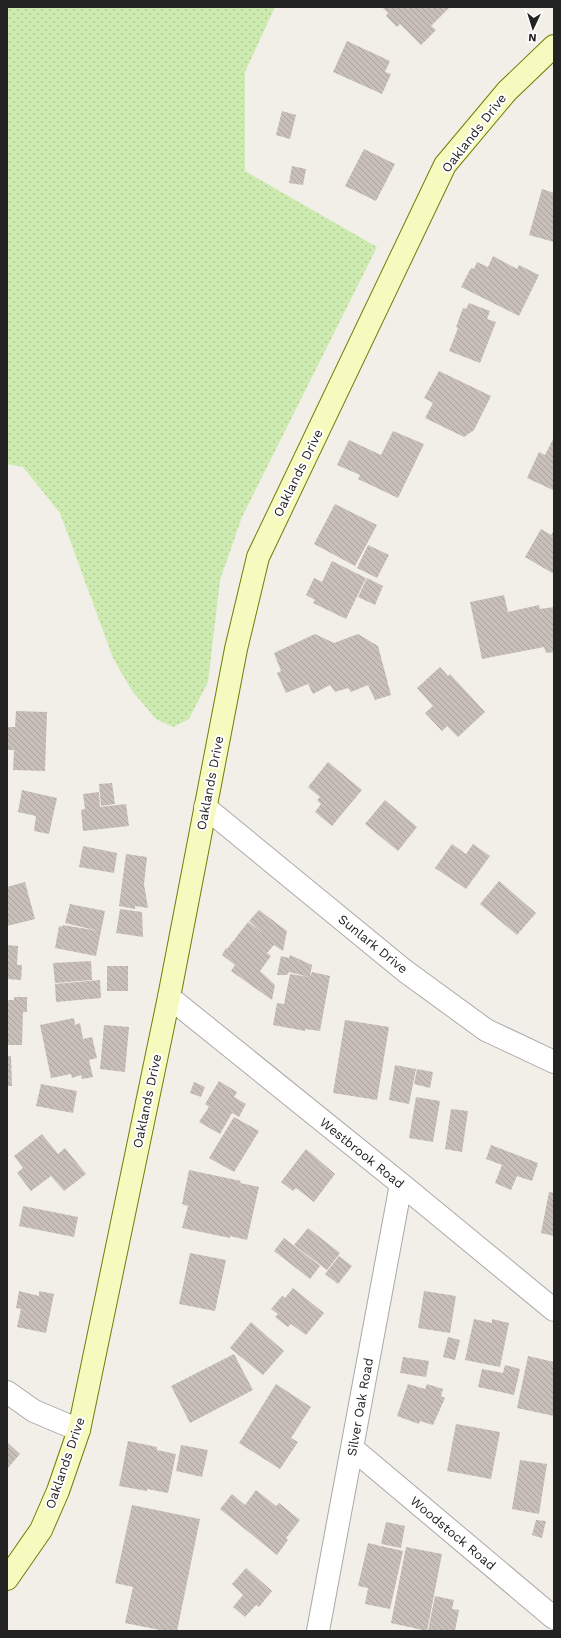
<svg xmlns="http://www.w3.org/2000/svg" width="561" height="1638" font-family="'Work Sans',sans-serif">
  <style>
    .grass { fill: url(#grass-dots) }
    .building { fill: url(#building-back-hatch) }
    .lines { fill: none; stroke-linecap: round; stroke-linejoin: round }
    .street-casing { stroke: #a9a9a9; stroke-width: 24 }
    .secondary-casing { stroke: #707d05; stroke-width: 24 }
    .street { stroke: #fff; stroke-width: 22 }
    .secondary { stroke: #f7fabf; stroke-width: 22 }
    .labels { text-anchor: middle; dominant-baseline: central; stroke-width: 4; stroke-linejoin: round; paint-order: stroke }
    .street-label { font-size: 13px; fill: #222; stroke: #fff }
  </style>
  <defs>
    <pattern id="grass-dots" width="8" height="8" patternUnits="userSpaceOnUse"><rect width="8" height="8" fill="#cdebb0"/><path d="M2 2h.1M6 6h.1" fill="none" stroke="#b0c997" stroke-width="1.8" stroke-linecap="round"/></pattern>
    <pattern id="building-back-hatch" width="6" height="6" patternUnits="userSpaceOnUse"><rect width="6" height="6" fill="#c7bfb8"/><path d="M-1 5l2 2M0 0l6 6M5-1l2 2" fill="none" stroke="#aba49e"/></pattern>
  </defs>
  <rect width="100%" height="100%" fill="#f2efe9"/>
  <!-- grass -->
  <path class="grass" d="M7 7H275L245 72V171L377 247 242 517 220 580 208 682 189 719 173 727 156 719 132 691 113 658 60 513 23 467 7 464Z"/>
  <!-- building -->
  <path class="building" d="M382 7H448L449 8 431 26 436 30 421 45 400 24 397 27 386 16 388 13Z
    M347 41 390 61 385 72 391 74 382 94 333 72Z
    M282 111 296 115 290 139 276 135Z
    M364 149 395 164 376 201 345 186Z
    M292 166 306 169 303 185 289 183Z
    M542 189 554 193V242L529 235Z
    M493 256 517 269 519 265 539 275 519 316 461 287 471 268 474 269 477 262 488 267Z
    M469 303 490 311 487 319 496 322 480 363 449 351 458 328 456 327 463 308 466 309Z
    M439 371 491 396 474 430 464 437 425 418 433 403 424 398Z
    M393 431 424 444 398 498 358 479 360 475 337 465 349 440 381 455Z
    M554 437V487L553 490 527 478 539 452 545 455Z
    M335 504 377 525 355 566 314 544Z
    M541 529 551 535 554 530V574L525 557Z
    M368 545 389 555 377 578 357 568Z
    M332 561 366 578 346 619 313 603 315 600 306 595 314 578 322 582Z
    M367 578 383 586 375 605 358 597Z
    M504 595 508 612 539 605 540 609 554 607V652L546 653 544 647 482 659 470 602Z
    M315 634 334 643 358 634 378 646 391 695 375 700 368 685 351 692 348 688 335 692 330 685 313 694 308 684 286 693 277 673 281 671 274 653Z
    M440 667 448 676 450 674 485 712 458 737 447 726 442 731 425 713 433 706 417 688Z
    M16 711 47 712 45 771 13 770 14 750H7V727H15Z
    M328 762 362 790 332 826 315 812 321 804 317 800 320 797 308 787Z
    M112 783 115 804 101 806 99 784Z
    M22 790 57 798 49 834 34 831 36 816 18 812Z
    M99 792 100 807 126 804 129 826 83 831 81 810 85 809 83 794Z
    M385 800 417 827 398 851 365 824Z
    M452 844 466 854 473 844 490 856 466 889 435 868Z
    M83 846 117 853 114 873 79 867Z
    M126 854 147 857 144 884 148 908 135 906V909L119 906Z
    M499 881 536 913 517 935 480 904Z
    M25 882 35 919 7 926V887Z
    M70 904 105 911 96 956 55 948 59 926 62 927 63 925 99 931 65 923Z
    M120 909 142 912 143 937 116 933Z
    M259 910 287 931 283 951 274 945 267 953 271 956 260 971 275 985 272 1000 231 971 235 965 222 955 226 948 227 949 248 922 265 935 264 937 265 935 268 938 249 921Z
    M7 945 18 946 17 965H22L21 980 7 979Z
    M290 955 312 965 310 977 312 972 330 976 320 1031 305 1029V1031L273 1025 277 1003 284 1004 290 974 309 977 289 972 287 975H277L281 956 289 958Z
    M91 961 92 980 55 983 53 963Z
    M107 966H128V991H107Z
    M100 980 101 998 56 1002 55 984Z
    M14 997H27V1012H23L22 1045H7V1000H14Z
    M74 1018 75 1025 80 1023 83 1039 92 1037 97 1058 89 1060 93 1077 82 1079 81 1075 72 1078 71 1074 51 1078 40 1025Z
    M345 1020 389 1027 377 1100 333 1093Z
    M104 1025 129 1027 125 1072 100 1069Z
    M7 1056H11L12 1086H7Z
    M395 1065 416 1069 409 1104 389 1100Z
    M417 1069 433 1072 430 1088 414 1084Z
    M219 1081 237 1092 234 1097 246 1104 239 1117 232 1113 220 1134 199 1122 209 1107 205 1104Z
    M194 1082 205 1087 201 1097 190 1093Z
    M41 1084 77 1091 73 1113 36 1106Z
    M416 1097 440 1101 433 1142 409 1138Z
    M451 1109 468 1111 462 1152 445 1149Z
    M234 1117 259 1131 234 1172 209 1158Z
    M42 1134 58 1154 65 1148 86 1174 64 1191 51 1176 31 1191 17 1173 23 1168 14 1156Z
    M491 1145 538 1163 532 1181 517 1176 511 1190 495 1183 502 1165 486 1159Z
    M306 1149 335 1174 314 1202 296 1188 293 1191 281 1182Z
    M189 1170 241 1181 240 1183 259 1187 247 1240 230 1236V1238L182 1228 188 1206 182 1204Z
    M549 1192 554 1193V1236L541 1233Z
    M23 1206 78 1217 74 1237 19 1226Z
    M308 1228 340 1253 327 1270 294 1245Z
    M284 1238 320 1266 310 1279 274 1251Z
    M190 1253 226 1260 215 1311 179 1304Z
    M339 1256 352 1266 338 1284 325 1274Z
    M293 1288 324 1313 306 1335 291 1324 288 1327 275 1317 278 1314 271 1309 282 1296 285 1298Z
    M19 1291 39 1296V1291L54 1294 46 1333 17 1327 21 1309 16 1308Z
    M424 1291 456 1296 450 1333 418 1328Z
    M474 1319 492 1323V1319L509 1323 500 1367 465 1360Z
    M251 1322 284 1351 263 1375 230 1348Z
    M448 1337 460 1340 455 1360 443 1357Z
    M234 1354 253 1390 190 1423 171 1386Z
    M528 1356 554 1362V1416L517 1408Z
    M403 1357 429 1361 426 1377 400 1373Z
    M505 1365 520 1369 514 1395 478 1387 482 1369 503 1373Z
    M276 1384 311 1407 291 1438 298 1442 280 1469 239 1443Z
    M408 1384 425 1389 427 1384 443 1389 441 1396 445 1398 433 1425 420 1421 419 1424 397 1416Z
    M456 1424 500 1432 491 1479 447 1471Z
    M128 1441 157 1447V1450L176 1454 168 1493 147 1489V1491L119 1486Z
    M7 1442 20 1454 7 1469Z
    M181 1445 208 1450 202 1477 176 1471Z
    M520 1460 547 1464 539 1514 512 1509Z
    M256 1490 276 1506 279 1503 300 1520 286 1538 288 1540 277 1555 220 1509 232 1494 245 1505Z
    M132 1505 200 1519 177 1631H165L125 1623 133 1587 115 1583Z
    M536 1520 546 1521 542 1538 532 1535Z
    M386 1522 405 1526 401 1548 381 1544Z
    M368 1543 403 1551 390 1609 365 1604 368 1588 358 1586Z
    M406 1547 442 1554 427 1631 391 1623Z
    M246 1568 272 1591 259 1607 256 1605 245 1617 233 1607 243 1595 232 1584Z
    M435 1596 454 1600 452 1609 459 1610 455 1631H428Z"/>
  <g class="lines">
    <!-- street casing -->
    <g class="street-casing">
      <path id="street" d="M205 807 405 971 486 1030 554 1062
        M169 997 401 1184 554 1310
        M7 1392 34 1411 79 1430
        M352 1448 554 1618
        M318 1631 401 1184"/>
    </g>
    <!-- secondary casing -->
    <g class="secondary-casing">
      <path id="secondary" d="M7 1579 41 1530 58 1491 79 1430 169 997 236 649 258 557 445 165 507 91 554 46"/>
    </g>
    <!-- street -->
    <use href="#street" class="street"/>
    <!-- secondary -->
    <use href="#secondary" class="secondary"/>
  </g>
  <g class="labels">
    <!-- street labels -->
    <g class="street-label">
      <text transform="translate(474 133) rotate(-52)">Oaklands Drive</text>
      <text transform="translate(298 473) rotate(-64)">Oaklands Drive</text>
      <text transform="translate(210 783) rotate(-79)">Oaklands Drive</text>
      <text transform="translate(373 944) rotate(39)">Sunlark Drive</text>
      <text transform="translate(147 1101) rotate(-78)">Oaklands Drive</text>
      <text transform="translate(362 1153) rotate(39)">Westbrook Road</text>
      <text transform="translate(360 1407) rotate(-80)">Silver Oak Road</text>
      <text transform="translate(65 1463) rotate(-71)">Oaklands Drive</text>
      <text transform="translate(453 1533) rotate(40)">Woodstock Road</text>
    </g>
  </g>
  <!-- border -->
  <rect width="561" height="1638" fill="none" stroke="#222222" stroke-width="16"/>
  <!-- north arrow -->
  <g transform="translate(533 28) rotate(184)" stroke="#ffffff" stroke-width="3" paint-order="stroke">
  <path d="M0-3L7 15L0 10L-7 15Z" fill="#222222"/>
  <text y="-6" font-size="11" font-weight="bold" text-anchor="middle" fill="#222222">N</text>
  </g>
</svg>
